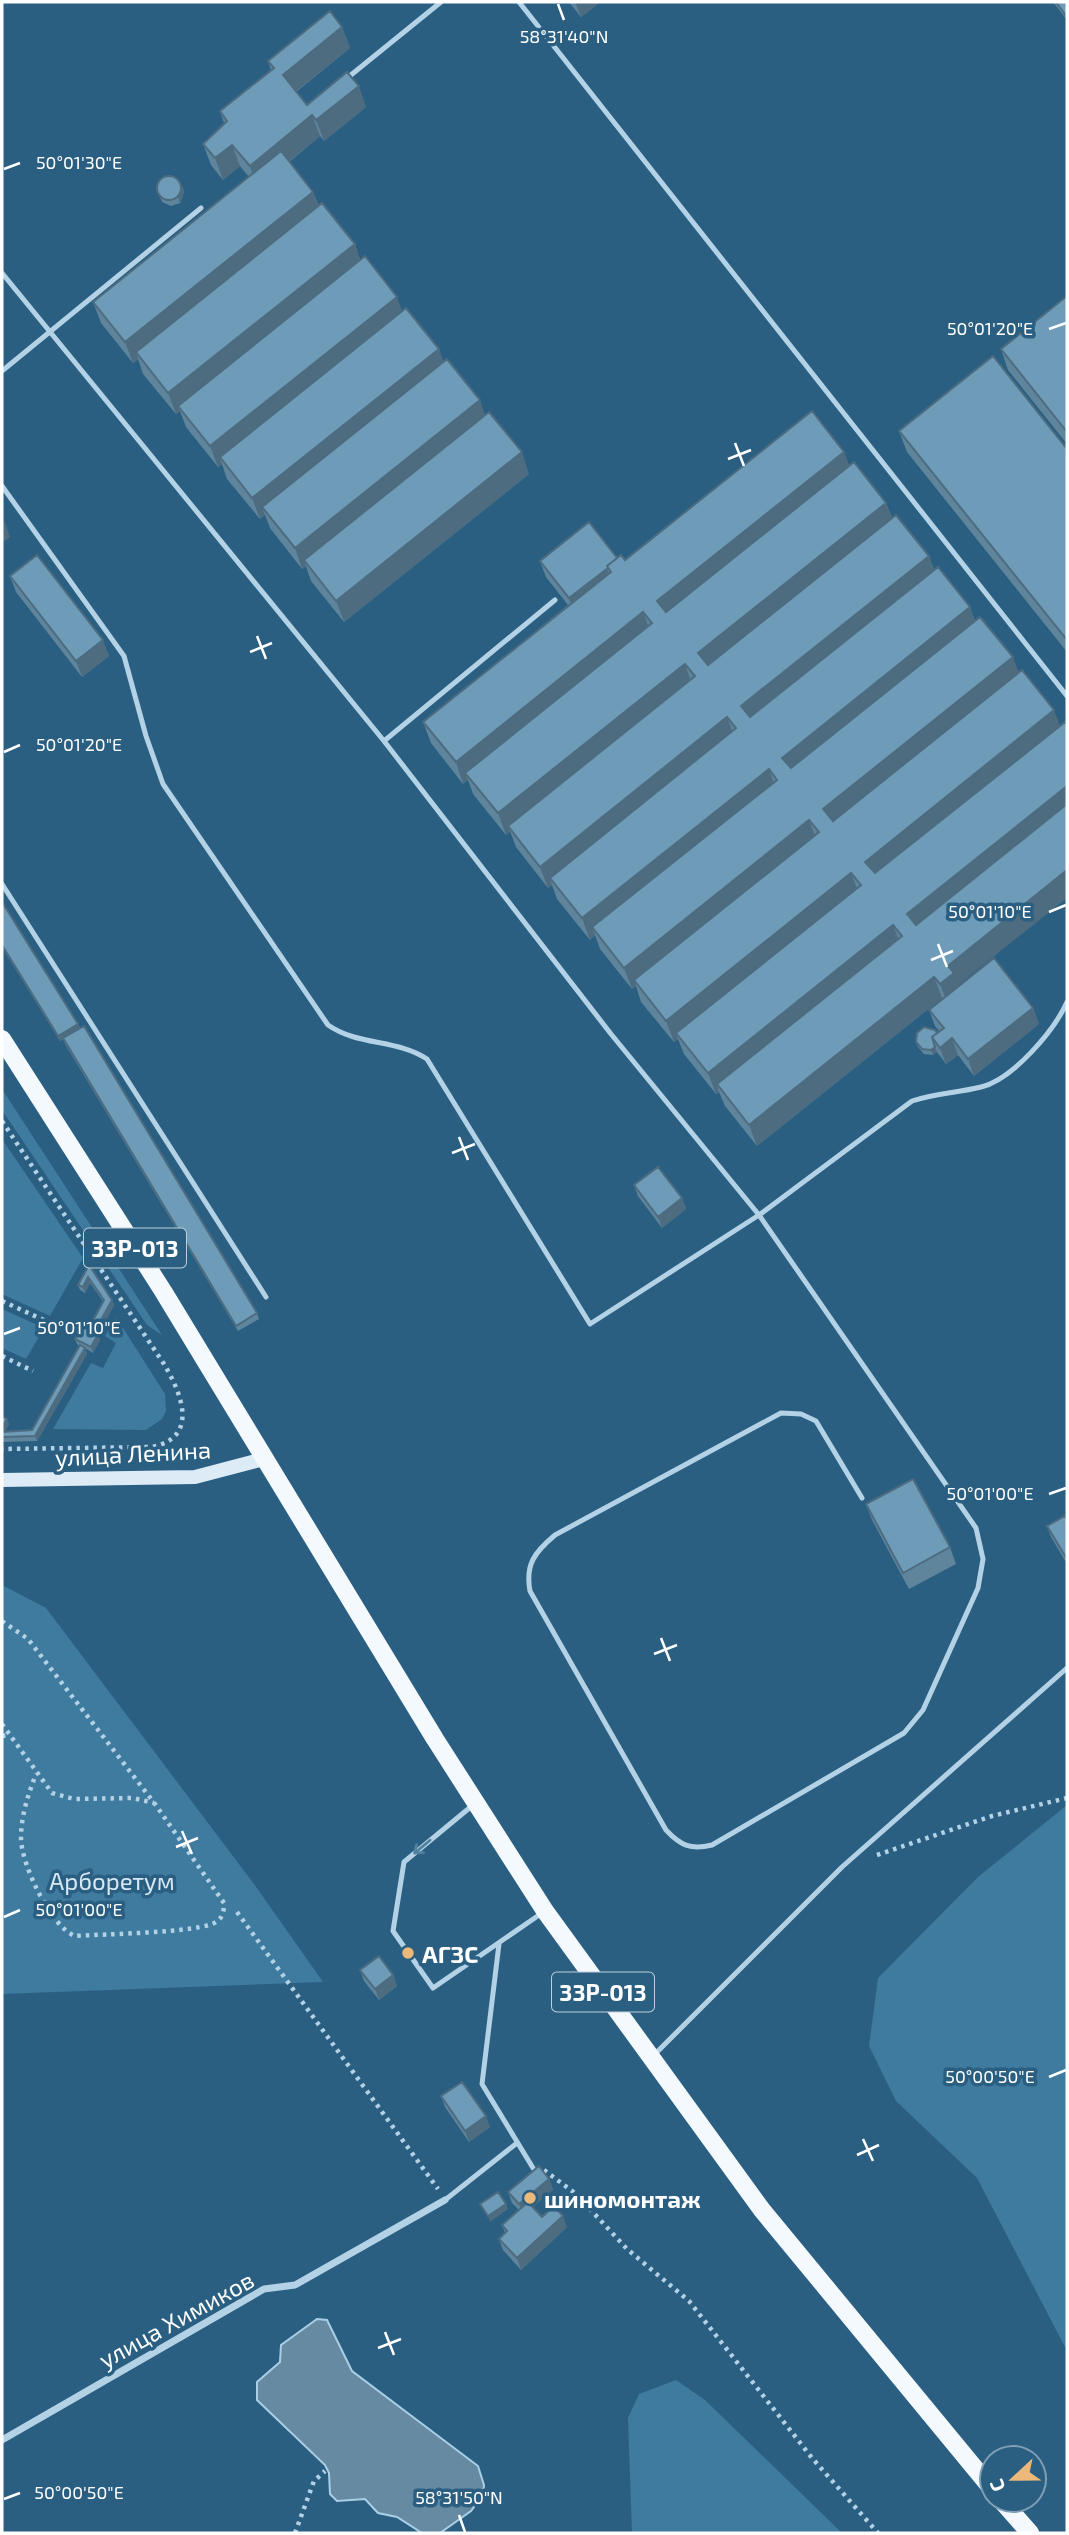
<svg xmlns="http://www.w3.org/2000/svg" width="1069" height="2535" font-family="'Exo 2',sans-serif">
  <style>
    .green { fill: #3f7a9f }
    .water { fill: #668aa1; stroke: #a8cfe6; stroke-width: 2 }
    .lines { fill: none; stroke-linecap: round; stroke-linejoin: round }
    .path { stroke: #b3d2e6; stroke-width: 4.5; stroke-dasharray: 3.5 5; stroke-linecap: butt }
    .service { stroke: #b3d2e6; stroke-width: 5 }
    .minor { stroke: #b3d2e6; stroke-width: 7 }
    .secondary { stroke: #dcebf6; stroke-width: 14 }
    .primary { stroke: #f3f9fd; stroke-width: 18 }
    .wall { fill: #5f859d }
    .shaded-wall { fill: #4d6c80 }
    .building { fill: #6e9bb7; stroke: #4d6c80; stroke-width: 2 }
    .oneway { stroke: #5382a0 }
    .ticks { fill: none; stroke: #fff; stroke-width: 2.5 }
    .poi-dot { fill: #ecb97a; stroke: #2a5f82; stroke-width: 2.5 }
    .labels { text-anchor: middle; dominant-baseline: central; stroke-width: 7; stroke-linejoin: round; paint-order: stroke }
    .shield { fill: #2a5f82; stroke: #bfcfda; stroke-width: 2 }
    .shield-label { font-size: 23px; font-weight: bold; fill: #fff }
    .street-label { font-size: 24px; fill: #fff; stroke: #2a5f82 }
    .park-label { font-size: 24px; fill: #d6e9f5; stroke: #2a5f82 }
    .poi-label { font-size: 24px; font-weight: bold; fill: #fff; stroke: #2a5f82; text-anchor: start }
    .ticks-label { font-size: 18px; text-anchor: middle; fill: #fff; stroke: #2a5f82; stroke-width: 7; stroke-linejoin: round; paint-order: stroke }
  </style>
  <rect width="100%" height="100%" fill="#2a5f82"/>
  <!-- green -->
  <path class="green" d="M2 1089 162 1335 147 1325 2 1110Z
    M2 1139 83 1258 50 1316 2 1294Z
    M2 1309 44 1328 26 1359 2 1348Z
    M116 1317 165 1394 166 1411 162 1419 146 1430 53 1429 91 1363 103 1368 116 1343 105 1336Z
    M2 1585 46 1608 254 1884 323 1982 2 1994Z
    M1067 1805V2351L977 2178 896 2101 869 2046 878 1978 978 1877Z
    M676 2380 705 2400 842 2533H632L628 2418 639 2394Z"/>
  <!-- water -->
  <path class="water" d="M317 2319 327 2320 352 2371 478 2466 484 2485 483 2495 471 2511 440 2533H422L397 2517 378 2513 365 2499 337 2501 330 2494 329 2473 325 2465 257 2400V2382L280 2362 281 2345Z"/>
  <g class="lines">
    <!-- path -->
    <path class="path" d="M2 1121 164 1364C180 1391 201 1437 152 1447L2 1449
      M2 1301 59 1327
      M2 1356 33 1371
      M2 1621 28 1639 155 1804 224 1903C224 1910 223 1918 216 1922 200 1933 101 1934 75 1936 51 1927 21 1864 21 1838 21 1816 28 1795 36 1774
      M2 1724 52 1793 74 1799 133 1798 154 1803
      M2 1736 9 1735
      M877 1855 992 1816 1067 1798
      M237 1912 438 2189
      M544 2170 576 2194 627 2249 689 2301 812 2458 878 2533
      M295 2533 314 2481 325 2471"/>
    <!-- service -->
    <path class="service" d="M519 2 1067 696
      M346 79 441 2
      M2 273 384 741 611 1034 759 1215 976 1528 983 1559 978 1588 923 1710 904 1733 712 1845C691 1850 681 1846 666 1830L530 1591C525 1564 535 1552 555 1535L781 1413 801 1414 816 1421 862 1498
      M2 371 201 208
      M2 486 124 656 146 736 163 784 328 1025C358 1046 397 1039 427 1059L590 1324 759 1215 912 1101C935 1093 957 1093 981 1087 1013 1079 1054 1031 1067 1002
      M384 741 555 600
      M2 884 266 1297
      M473 1805 404 1862 393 1931 433 1988 542 1913
      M499 1944 482 2084 533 2168
      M653 2056 842 1867 1067 1668
      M445 2200 517 2143"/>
    <!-- minor -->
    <path class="minor" d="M2 2440 264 2289 295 2285 445 2200"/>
    <!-- secondary -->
    <path class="secondary" d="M2 1480 195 1477 264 1459"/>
    <!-- primary -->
    <path class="primary" d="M2 1039 163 1291 435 1739 545 1911 762 2210 992 2489
      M1001 2500 1030 2533"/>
  </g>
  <!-- wall -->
  <path class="wall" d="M569 2H600L581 17Z
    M1053 2H1067V20Z
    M342 27 350 48 296 92 307 105 366 107 324 141 320 136 289 162 313 192 319 206 355 244 360 260 402 311 439 349 443 362 529 474 344 622 311 581 306 566 302 569 270 528 265 515 260 519 227 479 222 464 218 467 186 427 180 411 176 414 143 374 138 359 133 363 101 323 93 302 249 177 240 166 223 180 211 165 203 144 224 123 220 111 271 70 268 61Z
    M182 186 184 192 180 203 171 206 162 202 157 190Z
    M1067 296V444L1008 370 1001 349Z
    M899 431 1067 449V652L907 452Z
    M844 452 849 466 886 503 892 518 929 556 934 570 970 607 975 621 958 985 959 986 1033 1008 1039 1024 974 1076 958 1055 946 1064 937 1052 933 1055 924 1054 918 1047 916 1042 939 1031 935 1026 929 1010 943 999 942 998 757 1146 725 1106 719 1092 716 1094 684 1054 678 1039 674 1042 641 1002 636 986 632 989 600 949 595 935 590 940 557 899 552 885 548 888 516 847 510 831 506 835 473 794 468 780 463 784 431 743 423 722 568 605 546 577 540 561 617 558 625 560Z
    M10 576 109 656 82 677 16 592Z
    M2 902 257 1313 259 1319 238 1331 65 1044 64 1039 60 1041 2 947Z
    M634 1185 682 1198 686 1209 662 1228 638 1196Z
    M89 1265 114 1305 98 1334 100 1340 93 1353 85 1348 87 1354 37 1441 2 1442V1416L9 1424 4 1432 32 1430 79 1346 77 1344 75 1339 92 1331 90 1326 103 1301 90 1283 85 1293 80 1290 78 1285Z
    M866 1504 950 1547 956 1564 909 1589 872 1520Z
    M1067 1520V1564L1051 1537 1047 1526Z
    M360 1970 393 1975 397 1986 379 2000 364 1981Z
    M441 2096 490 2127 469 2142 445 2107Z
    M549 2179 553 2190 532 2207 542 2217 567 2227 521 2270 503 2250 499 2239 505 2233 502 2225 519 2210 512 2203 508 2192Z"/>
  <!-- shaded-wall -->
  <path class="shaded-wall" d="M575 2H600L581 17Z
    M342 27 350 48 290 96 283 75Z
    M359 86 366 107 324 141 316 120Z
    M312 115 320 136 257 187 250 166Z
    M232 145 240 166 223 180 215 158Z
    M182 186 184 192 180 203 178 197Z
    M313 192 321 213 136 352 138 359 133 363 125 342Z
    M355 244 362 265 178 406 180 411 176 414 168 393Z
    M397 297 405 318 220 457 222 464 218 467 210 446Z
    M439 349 446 370 262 507 265 515 260 519 252 498Z
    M480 400 487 421 304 560 306 566 302 569 295 548Z
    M522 452 529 474 344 622 336 601Z
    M844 452 852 473 665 622 657 601Z
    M886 503 894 524 706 674 698 653Z
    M4 520 10 537 2 543V522Z
    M929 556 936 577 749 727 741 706Z
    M607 568 613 584 575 614 569 598Z
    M970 607 978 629 790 779 782 758Z
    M643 612 651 633 465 773 468 780 463 784 456 762Z
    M103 640 109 656 82 677 76 661Z
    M1013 657 1021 678 831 830 823 809Z
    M685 664 692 685 508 826 510 831 506 835 498 813Z
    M1054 710 1062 731 873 883 865 862Z
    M727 717 735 738 550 878 552 885 548 888 540 867Z
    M769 769 776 790 592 927 595 935 590 940 582 918Z
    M1067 786V813L915 935 907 914Z
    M809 820 817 841 634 980 636 986 632 989 624 968Z
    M1067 870V898L958 985 962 994 948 1005 940 984 948 966Z
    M851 873 859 894 676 1033 678 1039 674 1042 666 1021Z
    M893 925 901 946 717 1084 719 1092 716 1094 708 1073Z
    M934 977 942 998 757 1146 749 1125Z
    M1033 1008 1039 1024 974 1076 968 1059Z
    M78 1024 80 1029 60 1041 58 1036Z
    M952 1038 958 1055 946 1064 940 1048Z
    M935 1047 937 1052 933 1055 931 1050Z
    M682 1198 686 1209 662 1228 658 1217Z
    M88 1277 90 1283 85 1293 83 1287Z
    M112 1300 114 1305 98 1334 96 1329Z
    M98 1334 100 1340 93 1353 91 1347Z
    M85 1348 87 1354 37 1441 35 1436Z
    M7 1419 9 1424 2 1436V1427Z
    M393 1975 397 1986 379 2000 375 1989Z
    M486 2116 490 2127 469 2142 465 2131Z
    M549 2179 553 2190 523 2215 519 2204Z
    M506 2204 508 2209 490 2222 488 2216Z
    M563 2216 567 2227 521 2270 517 2258Z"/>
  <!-- building -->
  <path class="building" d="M1056 2H1067V17Z
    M330 11 342 27 283 75 307 105 347 72 359 86 316 120 312 115 250 166 232 145 215 158 203 144 227 121 220 111 274 68 268 61Z
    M281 151 313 192 125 342 93 302Z
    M157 188a12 12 0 1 1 24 0a12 12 0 1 1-24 0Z
    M322 203 355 244 168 393 136 352Z
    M365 256 397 297 210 446 178 406Z
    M1067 296V432L1001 349Z
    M406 308 439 349 252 498 220 457Z
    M993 356 1067 449V640L899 431Z
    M447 359 480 400 295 548 262 507Z
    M812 411 844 452 657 601 666 612 854 462 886 503 698 653 708 665 896 515 929 556 741 706 750 717 938 567 970 607 782 758 791 768 980 617 1013 657 823 809 833 821 1022 670 1054 710 865 862 875 873 1065 722 1067 725V786L907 914 916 925 1067 804V870L948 966 954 973 940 984 934 977 749 1125 717 1084 902 936 893 925 708 1073 676 1033 861 885 851 873 666 1021 634 980 819 832 809 820 624 968 592 927 777 780 769 769 582 918 550 878 736 728 727 717 540 867 508 826 695 676 685 664 498 813 465 773 652 623 643 612 456 762 423 722 611 572 607 566 621 555 625 560Z
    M489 412 522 452 336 601 304 560Z
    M589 522 617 558 607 566 608 568 569 598 540 561Z
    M37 555 103 640 76 661 10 576Z
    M2 902 78 1024 58 1036 2 945Z
    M994 958 1033 1008 968 1059 952 1038 940 1048 932 1037 944 1028 929 1010Z
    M84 1026 257 1313 236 1326 63 1038Z
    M924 1027 935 1030 937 1033 932 1037 935 1047 931 1050 922 1049 916 1042 917 1033Z
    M658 1167 682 1198 658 1217 634 1185Z
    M89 1265 112 1300 96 1329 90 1326 104 1300 88 1277 83 1287 78 1285Z
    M82 1326 98 1334 91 1347 75 1339Z
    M80 1345 85 1348 35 1436 2 1437V1432L32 1430Z
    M2 1416 7 1419 2 1427Z
    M913 1479 950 1547 903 1573 866 1504Z
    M1065 1516 1067 1520V1559L1047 1526Z
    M379 1956 393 1975 375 1989 360 1970Z
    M462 2082 486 2116 465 2131 441 2096Z
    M539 2166 549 2179 519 2204 508 2192Z
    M498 2192 506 2204 488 2216 480 2204Z
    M528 2202 542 2217 554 2206 563 2216 517 2258 499 2239 507 2231 502 2225Z"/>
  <!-- one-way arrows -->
  <defs><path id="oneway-shaft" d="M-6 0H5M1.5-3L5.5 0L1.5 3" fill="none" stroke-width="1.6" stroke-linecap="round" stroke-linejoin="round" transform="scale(1.75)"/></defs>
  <use class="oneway" href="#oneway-shaft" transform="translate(422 1847) rotate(140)"/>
  <!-- ticks -->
  <path class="ticks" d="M558 4 564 20M4 169 20 163M1049 329 1066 323M735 443 744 466M728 459 751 450M257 636 266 659M250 652 272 643M4 752 20 745M1049 912 1066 905M938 944 947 967M931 960 953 951M459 1137 468 1160M452 1153 475 1144M4 1334 20 1328M1049 1494 1066 1488M661 1638 670 1661M654 1654 677 1645M182 1831 192 1854M176 1847 198 1838M4 1917 20 1910M1049 2077 1066 2070M863 2139 873 2161M857 2155 879 2145M385 2332 394 2355M378 2348 401 2339M4 2499 20 2493M459 2515 465 2532"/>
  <!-- markers -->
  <g class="poi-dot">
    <circle cx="408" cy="1953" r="7"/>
    <circle cx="530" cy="2198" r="7"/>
  </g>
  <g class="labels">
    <!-- shield labels -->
    <g class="shield">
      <rect x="84" y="1228.5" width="102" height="39" rx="5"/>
      <rect x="552" y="1972.5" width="102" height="39" rx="5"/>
    </g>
    <g class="shield-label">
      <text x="135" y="1248">33Р-013</text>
      <text x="603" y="1992">33Р-013</text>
    </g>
    <!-- street labels -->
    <g class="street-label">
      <text transform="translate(133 1453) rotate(-3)">улица Ленина</text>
      <text transform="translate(176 2319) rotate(-29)">улица Химиков</text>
    </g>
    <!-- park labels -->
    <g class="park-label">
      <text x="112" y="1880">Арборетум</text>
    </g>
    <!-- poi labels -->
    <g class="poi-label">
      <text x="422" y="1953">АГЗС</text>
      <text x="544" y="2198">шиномонтаж</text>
    </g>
  </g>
  <g class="ticks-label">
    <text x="564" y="43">58°31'40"N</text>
    <text x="79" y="169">50°01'30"E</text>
    <text x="990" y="335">50°01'20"E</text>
    <text x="79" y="751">50°01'20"E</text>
    <text x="990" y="918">50°01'10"E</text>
    <text x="79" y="1334">50°01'10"E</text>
    <text x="990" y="1500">50°01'00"E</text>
    <text x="79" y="1916">50°01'00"E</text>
    <text x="990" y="2083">50°00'50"E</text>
    <text x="79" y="2499">50°00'50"E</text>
    <text x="459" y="2504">58°31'50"N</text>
  </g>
  <!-- border -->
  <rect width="1069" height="2535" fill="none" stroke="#ffffff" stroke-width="7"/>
  <!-- north arrow -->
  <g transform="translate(1013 2479) rotate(248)"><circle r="33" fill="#2a5f82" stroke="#7f9fb4" stroke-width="2"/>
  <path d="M0-5L12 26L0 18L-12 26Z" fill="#ecb97a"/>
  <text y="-10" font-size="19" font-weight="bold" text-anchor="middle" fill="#ffffff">С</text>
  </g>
</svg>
